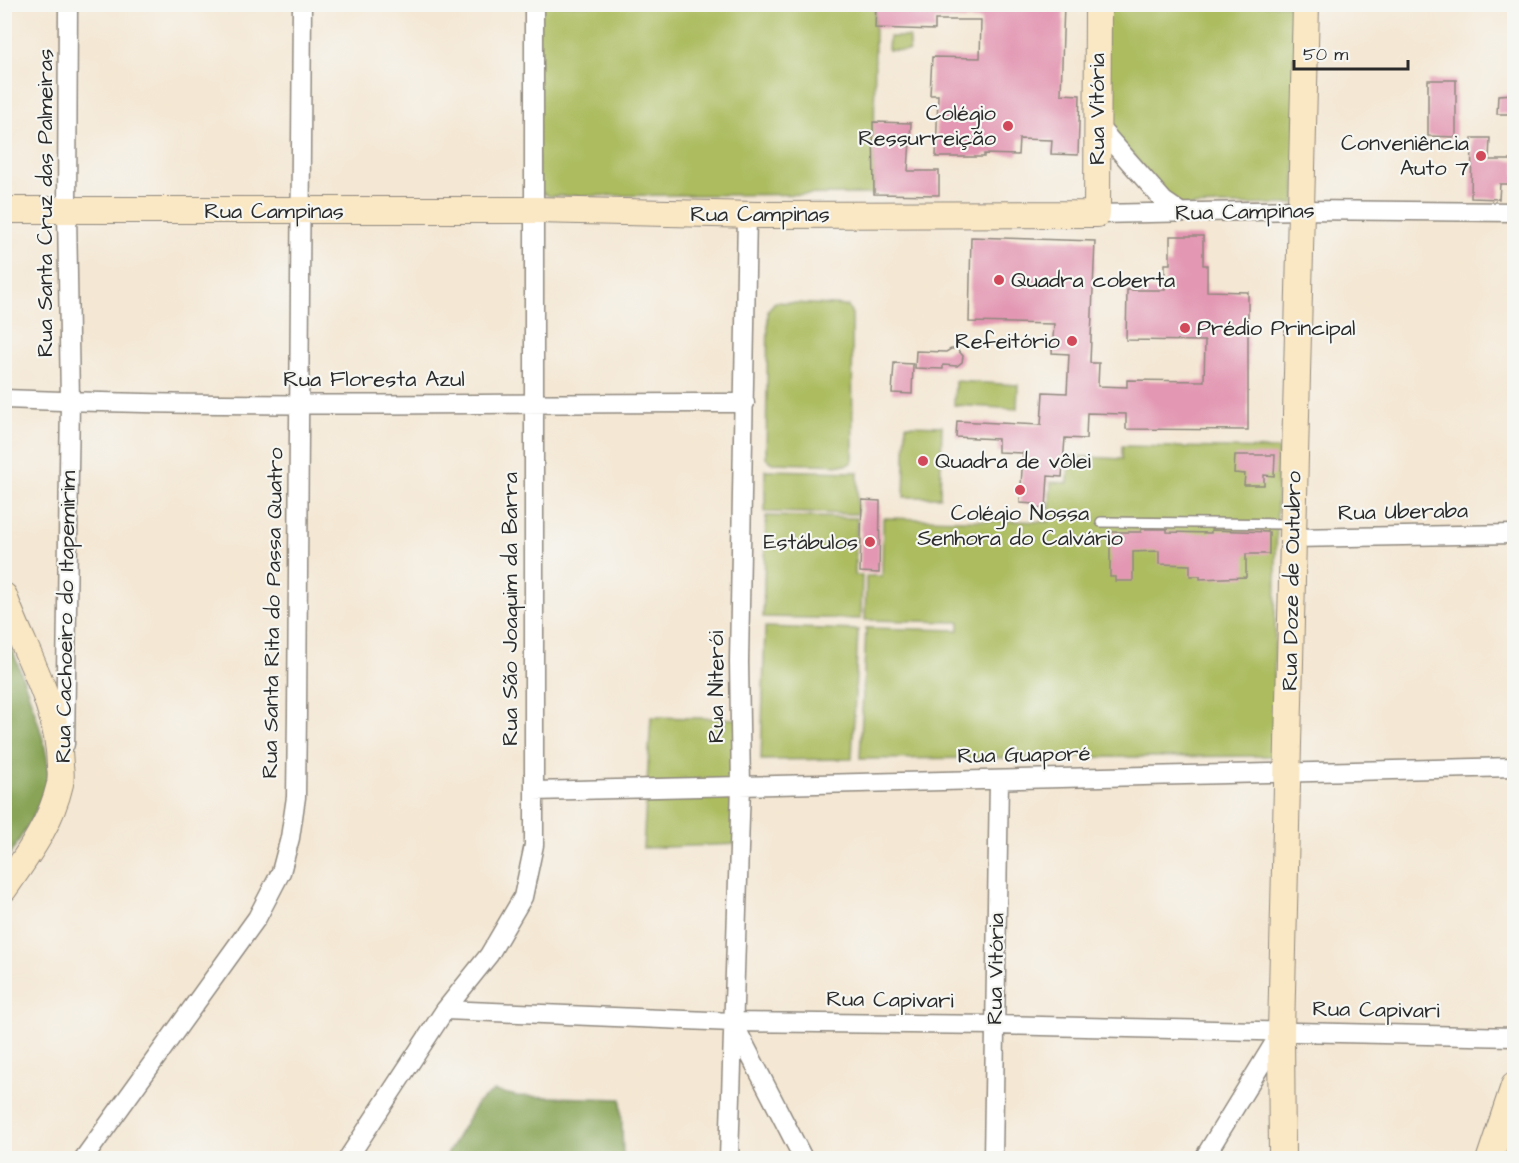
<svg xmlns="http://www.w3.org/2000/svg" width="1519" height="1163" font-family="'Architects Daughter',sans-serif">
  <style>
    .green { fill: #acbc5f; stroke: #6c7445; stroke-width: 1.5 }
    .forest { fill: #89a456; stroke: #5a6840; stroke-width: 1.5 }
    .building { fill: #e397b2 }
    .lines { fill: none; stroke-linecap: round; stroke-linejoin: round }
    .lane-casing { stroke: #90897f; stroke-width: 12 }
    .street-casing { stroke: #90897f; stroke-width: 21 }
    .secondary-casing { stroke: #90897f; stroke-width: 28 }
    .lane { stroke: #fff; stroke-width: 9 }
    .street { stroke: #fff; stroke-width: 18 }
    .secondary { stroke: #fae7c3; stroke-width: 26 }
    .poi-dot { fill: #d1495b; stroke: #f6f6f2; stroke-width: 2 }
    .labels { text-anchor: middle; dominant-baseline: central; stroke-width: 4.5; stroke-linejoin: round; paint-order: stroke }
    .street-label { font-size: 22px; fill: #2b2b2b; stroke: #f6f6f2 }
    .poi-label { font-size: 22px; fill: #2b2b2b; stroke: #f6f6f2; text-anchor: end }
  </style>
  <rect width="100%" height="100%" fill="#f6f6f2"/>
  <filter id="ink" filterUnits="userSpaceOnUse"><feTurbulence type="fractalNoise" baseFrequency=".0167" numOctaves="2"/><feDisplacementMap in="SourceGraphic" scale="12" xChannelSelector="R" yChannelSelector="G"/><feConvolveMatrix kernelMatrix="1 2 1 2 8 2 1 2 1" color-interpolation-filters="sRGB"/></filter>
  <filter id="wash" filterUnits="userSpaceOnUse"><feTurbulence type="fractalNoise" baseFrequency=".008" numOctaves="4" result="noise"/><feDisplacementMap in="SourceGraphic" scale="24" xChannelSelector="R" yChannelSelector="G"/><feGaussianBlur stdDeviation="1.35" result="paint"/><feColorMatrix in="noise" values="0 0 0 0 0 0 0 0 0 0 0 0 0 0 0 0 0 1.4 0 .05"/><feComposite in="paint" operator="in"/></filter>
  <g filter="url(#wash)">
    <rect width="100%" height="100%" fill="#f4e7d3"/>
    <!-- green -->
    <path class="green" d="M534 5H875L874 194 549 196 538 191Z
      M1105 5H1297L1295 204 1178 206 1102 121Z
      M889 37H909V51L888 50Z
      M775 302 848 306 852 314 853 459 851 463 846 465 772 463 766 458 768 310Z
      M955 381 1018 385 1017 409 954 405Z
      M906 425 942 426 940 497H904Z
      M1122 446 1278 449 1273 756 860 759 866 628 959 630V622L865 620 866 576H882L883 518 1049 522 1051 482 1068 483 1069 456 1122 459Z
      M765 470 858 472 857 514 765 512Z
      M766 516 857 518 855 575H862L861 619 763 617Z
      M765 627 858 630 852 759 761 760Z
      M651 717 743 719 739 844 643 848Z"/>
    <!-- forest -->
    <path class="forest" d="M4 628C15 657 52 749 48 775 42 808 23 834 5 862Z
      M494 1091 517 1096 621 1099 623 1158H445L477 1103Z"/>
    <g id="blocks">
      <!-- building -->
      <path class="building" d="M876 4H1064L1061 94 1080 95 1078 155 1051 154 1052 140 1019 139 1018 155 984 154V157H936L938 95H930L932 57 980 58 981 20H935V30L875 28Z
        M1428 80H1456V137L1428 136Z
        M1515 94V114H1497L1498 95Z
        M873 122 911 123 908 171H939V195L874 194Z
        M1472 138H1490L1489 160H1515V184H1500L1499 199 1471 198Z
        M1170 236H1203V265H1207V291L1248 292V430L1126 429V414L1087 413 1086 439 1065 438 1062 477 1048 476 1046 508H1035V504L1020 503 1023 453 998 452V439L956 437 957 421 1041 425 1043 392 1067 393 1069 354 1052 353 1054 324 969 322 971 237 1095 241 1090 363H1099L1098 386 1127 387V380L1204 381 1205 341 1126 340 1127 290H1165V264H1170Z
        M951 349H957L963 356 962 362 957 366 943 365V369L915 368 916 351 946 352Z
        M894 363 913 364 912 394 892 393Z
        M1235 455H1275L1274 476 1264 475V485H1244L1245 474 1234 473Z
        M862 500 880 501 879 573 860 572Z
        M1141 529H1167V532L1211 533V530L1269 532V554H1246V577L1200 579V576H1190V565L1159 564V551L1133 552V581H1115V577H1110V532H1141Z"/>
    </g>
  </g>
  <g filter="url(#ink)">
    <use href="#blocks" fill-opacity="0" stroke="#90897f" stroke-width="1.5"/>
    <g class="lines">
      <!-- lane casing -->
      <g class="lane-casing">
        <path id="lane" d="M1101 522 1291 524"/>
      </g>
      <!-- street casing -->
      <g class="street-casing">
        <path id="street" d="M1097 125 1164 201 1180 212
          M1097 214 1301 210 1514 212
          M4 399C251 409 498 402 745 403
          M1293 538 1514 534
          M65 744 70 401 67 211 68 4
          M534 791 1514 767
          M445 1010 733 1022 995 1025 1514 1037
          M734 1024 803 1158
          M84 1158 257 918 281 872 290 838 296 797 297 714 302 4
          M348 1158 445 1010 489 955 523 897 534 845V4
          M729 1158 741 786 739 662 747 215
          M993 1158 999 780
          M1204 1158 1281 1032"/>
      </g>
      <!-- secondary casing -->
      <g class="secondary-casing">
        <path id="secondary" d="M4 210H535L757 215 1097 214 1098 4
          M4 596C24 652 59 705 60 766 61 772 61 778 60 784 51 824 27 856 4 889
          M1282 1158 1281 1032 1306 4
          M1490 1158 1514 1086"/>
      </g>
      <!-- lane -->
      <use href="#lane" class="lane"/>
      <!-- street -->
      <use href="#street" class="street"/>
      <!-- secondary -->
      <use href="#secondary" class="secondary"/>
    </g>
  </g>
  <!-- markers -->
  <g class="poi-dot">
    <circle cx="1008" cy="126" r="6"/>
    <circle cx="1481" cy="156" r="6"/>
    <circle cx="999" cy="280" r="6"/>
    <circle cx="1185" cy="328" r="6"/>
    <circle cx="1072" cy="341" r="6"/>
    <circle cx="923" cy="461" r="6"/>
    <circle cx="1020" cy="490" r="6"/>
    <circle cx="870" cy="542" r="6"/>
  </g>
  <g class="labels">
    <!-- street labels -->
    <g class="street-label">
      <text transform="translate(1097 109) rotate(-90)">Rua Vitória</text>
      <text transform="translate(45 203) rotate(-90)">Rua Santa Cruz das Palmeiras</text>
      <text x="274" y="211">Rua Campinas</text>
      <text transform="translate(1245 212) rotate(-1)">Rua Campinas</text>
      <text x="760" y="214">Rua Campinas</text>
      <text x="374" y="379">Rua Floresta Azul</text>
      <text transform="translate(1403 512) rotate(-1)">Rua Uberaba</text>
      <text transform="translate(1292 581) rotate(-89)">Rua Doze de Outubro</text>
      <text transform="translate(510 609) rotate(-90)">Rua São Joaquim da Barra</text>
      <text transform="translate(273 613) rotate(-89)">Rua Santa Rita do Passa Quatro</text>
      <text transform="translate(66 617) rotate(-89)">Rua Cachoeiro do Itapemirim</text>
      <text transform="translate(716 687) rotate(-90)">Rua Niterói</text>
      <text transform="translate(1024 755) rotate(-1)">Rua Guaporé</text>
      <text transform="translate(996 969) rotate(-89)">Rua Vitória</text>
      <text transform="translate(890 1000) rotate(1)">Rua Capivari</text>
      <text transform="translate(1376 1010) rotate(1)">Rua Capivari</text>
    </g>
    <!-- poi labels -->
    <g class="poi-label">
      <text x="996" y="113">Colégio<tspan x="996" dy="25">Ressurreição</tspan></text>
      <text x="1469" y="143">Conveniência<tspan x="1469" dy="25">Auto 7</tspan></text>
      <text x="1011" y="280" text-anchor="start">Quadra coberta</text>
      <text x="1197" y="328" text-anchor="start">Prédio Principal</text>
      <text x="1060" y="341">Refeitório</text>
      <text x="935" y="461" text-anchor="start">Quadra de vôlei</text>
      <text x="1020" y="513" text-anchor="middle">Colégio Nossa<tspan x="1020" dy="25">Senhora do Calvário</tspan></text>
      <text x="858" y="542">Estábulos</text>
    </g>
  </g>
  <!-- margin -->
  <rect width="1519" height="1163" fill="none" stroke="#f6f6f2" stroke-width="24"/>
  <!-- scale -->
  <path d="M1294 60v9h114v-9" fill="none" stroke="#2b2b2b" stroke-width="3"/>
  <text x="1303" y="60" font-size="18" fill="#2b2b2b" stroke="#f6f6f2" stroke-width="4.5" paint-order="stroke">50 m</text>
</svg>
